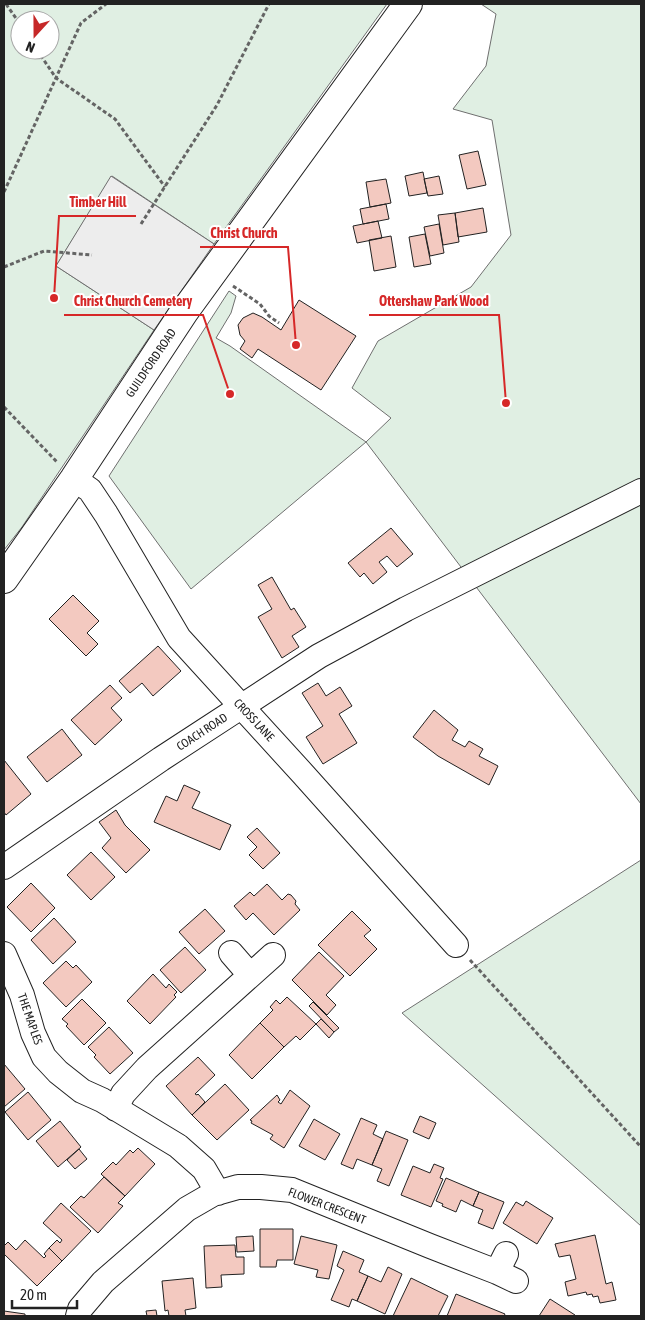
<svg xmlns="http://www.w3.org/2000/svg" width="645" height="1320" font-family="'Asap Condensed',sans-serif">
  <style>
    .green { fill: #e0efe3; stroke: #6f6f6f; fill-rule: evenodd }
    .parking { fill: #ededed; stroke: #6f6f6f }
    .building { fill: #f3c9c0; stroke: #222 }
    .lines { fill: none; stroke-linecap: round; stroke-linejoin: round }
    .minor-casing { stroke: #222; stroke-width: 26 }
    .major-casing { stroke: #222; stroke-width: 30 }
    .path { stroke: #646464; stroke-width: 3; stroke-dasharray: 4 2.5; stroke-linecap: butt }
    .minor { stroke: #fff; stroke-width: 24 }
    .major { stroke: #fff; stroke-width: 28 }
    .labels { text-anchor: middle; dominant-baseline: central; stroke-width: 4; stroke-linejoin: round; paint-order: stroke }
    .street-label { font-size: 12px; fill: #222; stroke: #fff }
    .leader { fill: none; stroke: #d62828; stroke-width: 2 }
    .callout-dot { fill: #d62828; stroke: #fff; stroke-width: 2 }
    .callout-label { font-size: 14px; text-anchor: middle; font-weight: bold; fill: #d62828; stroke: #fff; stroke-width: 4; stroke-linejoin: round; paint-order: stroke }
  </style>
  <rect width="100%" height="100%" fill="#fff"/>
  <!-- green -->
  <path class="green" d="M4 4H387L214 244 112 176 56 266 154 330 22 527 4 550ZM20 20H50V50H20Z
    M481 4H641V804L366 442 191 589 109 476 229 291 236 296 231 313 216 338 230 346 366 442 391 418 352 388 378 341 471 287 511 235 492 120 453 109 486 66 496 14Z
    M641 860V1226L402 1013Z"/>
  <!-- parking -->
  <path class="parking" d="M111 176 214 244 154 330 56 266Z"/>
  <!-- building -->
  <path class="building" d="M478 151 486 185 467 189 459 155Z
    M423 172 427 193 409 196 405 176Z
    M439 176 443 194 428 196 424 179Z
    M386 179 391 203 370 207 366 182Z
    M386 204 389 219 363 224 360 209Z
    M483 208 487 232 458 237 455 213Z
    M455 213 459 242 443 245 438 215Z
    M378 221 382 238 357 243 353 226Z
    M439 224 444 253 430 256 424 227Z
    M425 234 431 264 414 267 409 237Z
    M391 236 396 267 374 271 369 240Z
    M299 300 356 336 321 390 258 349 252 358 240 349 245 341 240 335 238 325 243 318 253 313 262 317 281 330Z
    M391 528 413 554 397 567 387 556 379 562 387 572 373 584 364 573 360 577 348 563Z
    M272 577 291 610 294 608 306 627 292 636 299 647 282 658 258 617 272 609 258 585Z
    M73 595 99 621 87 633 98 644 86 656 49 619Z
    M158 646 181 671 153 696 142 683 130 693 119 681Z
    M318 683 326 696 340 687 352 706 339 714 357 743 323 764 306 737 323 726 302 693Z
    M110 685 122 698 111 708 122 720 95 745 71 720Z
    M434 710 458 730 452 740 465 747 469 741 483 749 479 756 498 766 489 785 438 756 413 737Z
    M62 729 82 755 47 782 27 757Z
    M4 760 31 794 6 815 4 812Z
    M184 785 200 792 192 808 231 825 220 850 154 822 166 796 177 801Z
    M116 810 125 825 150 850 126 873 102 848 111 838 99 822Z
    M257 828 280 853 263 869 249 855 257 847 247 837Z
    M91 852 115 877 91 900 67 875Z
    M31 883 55 908 31 932 7 907Z
    M267 884 282 900 288 894 291 895 296 901 295 904 300 910 274 935 253 913 246 920 234 906 250 892 254 896Z
    M205 909 225 931 199 954 179 932Z
    M352 911 371 930 364 936 377 949 350 976 318 945Z
    M54 918 76 942 53 964 31 940Z
    M185 947 206 970 181 993 160 970Z
    M319 952 344 976 326 995 336 1005 327 1015 292 980Z
    M66 961 73 968 76 965 92 982 66 1007 43 983Z
    M153 974 166 988 169 984 177 992 174 995 176 997 150 1024 127 1001Z
    M287 997 316 1024 300 1040 296 1036 284 1047 260 1023 273 1010 270 1007 276 1000 280 1004Z
    M82 999 106 1023 84 1045 66 1026 68 1024 62 1019Z
    M313 1002 339 1028 334 1032 309 1006Z
    M321 1019 334 1032 329 1038 316 1024Z
    M260 1023 284 1047 252 1079 229 1055Z
    M109 1027 133 1053 110 1074 94 1057 96 1055 88 1047Z
    M198 1057 215 1075 195 1094 197 1095 198 1094 205 1102 192 1115 166 1086Z
    M4 1064 25 1089 4 1107Z
    M225 1084 249 1110 217 1140 192 1115Z
    M290 1090 310 1106 284 1148 270 1139 273 1135 251 1123 252 1121 250 1120 277 1095 280 1100 278 1102 281 1104Z
    M28 1092 51 1120 28 1140 5 1112Z
    M420 1116 436 1123 429 1139 413 1132Z
    M361 1118 377 1125 373 1134 383 1139 372 1165 357 1159 353 1169 341 1164Z
    M314 1119 340 1134 325 1160 299 1146Z
    M60 1121 81 1147 58 1167 36 1141Z
    M386 1131 408 1140 389 1186 377 1181 382 1169 372 1165Z
    M138 1148 155 1164 125 1196 101 1174 113 1162 116 1165 130 1150 133 1153Z
    M79 1149 87 1159 75 1169 67 1160Z
    M434 1164 444 1168 440 1178 443 1179 431 1207 401 1195 413 1166 430 1173Z
    M104 1177 125 1196 118 1203 123 1206 98 1233 70 1207 81 1196 84 1198Z
    M446 1178 479 1192 473 1206 461 1200 456 1212 442 1206 443 1204 436 1201Z
    M479 1192 504 1202 493 1229 478 1223 483 1210 473 1206Z
    M526 1201 553 1218 537 1244 503 1223 516 1202 523 1206Z
    M61 1203 91 1231 62 1261 49 1248 57 1240 60 1243 62 1240 43 1223Z
    M260 1229H293V1260H277L276 1267H260Z
    M595 1235 606 1284 612 1282 616 1300 600 1303 598 1296 593 1297 592 1294 587 1295 586 1292 568 1296 565 1282 576 1279 570 1255 559 1257 555 1244Z
    M253 1236 254 1251 237 1252 236 1237Z
    M301 1236 337 1245 329 1279 316 1277 318 1270 294 1264Z
    M25 1240 44 1258 46 1256 44 1254 49 1248 62 1261 37 1286 4 1254V1246L8 1242 16 1250Z
    M235 1245 236 1257H244V1274L221 1275 222 1287 206 1288 204 1246Z
    M343 1251 364 1260 359 1272 368 1276 357 1301 352 1299 349 1307 331 1300 344 1270 337 1266Z
    M388 1267 402 1274 385 1314 357 1301 368 1276 381 1282Z
    M193 1278 196 1308 185 1310 186 1316H169L168 1310 165 1311 162 1281Z
    M411 1278 448 1296 438 1316H393Z
    M456 1294 505 1314 504 1316H447Z
    M550 1299 575 1315 574 1316H539Z
    M156 1310 157 1316H147L146 1311Z
    M4 1311 25 1314V1316H4Z"/>
  <g class="lines">
    <!-- minor casing -->
    <g class="minor-casing">
      <path id="minor" d="M74 479 90 490 106 514 179 638 303 774 456 945
        M4 867 161 759 319 656 406 609 641 491
        M231 953 250 975
        M4 954 22 995 33 1033 44 1057 58 1072 82 1091 102 1100 178 1146 204 1169 218 1193
        M116 1109 123 1094 147 1068 273 955
        M506 1254 497 1272 516 1281
        M78 1316 80 1309 103 1282 187 1209 213 1194 238 1187H261L292 1190 430 1246 497 1272"/>
    </g>
    <!-- major casing -->
    <g class="major-casing">
      <path id="major" d="M4 579 74 479 184 312 408 4"/>
    </g>
    <!-- path -->
    <path class="path" d="M6 4 20 24
      M37 50 56 78 115 119 165 187
      M4 192 81 23 106 4
      M141 224 217 105 269 4
      M4 267 44 251 92 255
      M233 286 260 304 269 316 279 323
      M4 407 57 462
      M470 960 641 1147"/>
    <!-- minor -->
    <use href="#minor" class="minor"/>
    <!-- major -->
    <use href="#major" class="major"/>
  </g>
  <g class="labels">
    <!-- street labels -->
    <g class="street-label">
      <text transform="translate(151 363) rotate(-56)">GUILDFORD ROAD</text>
      <text transform="translate(254 720) rotate(47)">CROSS LANE</text>
      <text transform="translate(202 732) rotate(-33)">COACH ROAD</text>
      <text transform="translate(30 1019) rotate(71)">THE MAPLES</text>
      <text transform="translate(327 1206) rotate(21)">FLOWER CRESCENT</text>
    </g>
  </g>
  <!-- callouts -->
  <path class="leader" d="M54 298L59 216H136M296 345L288 247H200M230 394L203 315H64M506 403L499 315H369"/>
  <g class="callout-dot">
    <circle cx="54" cy="298" r="5"/>
    <circle cx="296" cy="345" r="5"/>
    <circle cx="230" cy="394" r="5"/>
    <circle cx="506" cy="403" r="5"/>
  </g>
  <g class="callout-label">
    <text x="98" y="207">Timber Hill</text>
    <text x="244" y="238">Christ Church</text>
    <text x="133" y="306">Christ Church Cemetery</text>
    <text x="434" y="306">Ottershaw Park Wood</text>
  </g>
  <!-- border -->
  <rect width="645" height="1320" fill="none" stroke="#222222" stroke-width="10"/>
  <!-- north arrow -->
  <g transform="translate(35 35) rotate(201)"><circle r="24" fill="#ffffff" stroke="#a7a7a7"/>
  <path d="M0-4L9 19L0 12L-9 19Z" fill="#c62828"/>
  <text y="-8" font-size="14" font-weight="bold" text-anchor="middle" fill="#222222">N</text>
  </g>
  <!-- scale -->
  <path d="M12 1300v8h65v-8" fill="none" stroke="#222222" stroke-width="2.5"/>
  <text x="20" y="1300" font-size="15" fill="#222222" stroke="#ffffff" stroke-width="4" paint-order="stroke">20 m</text>
</svg>
